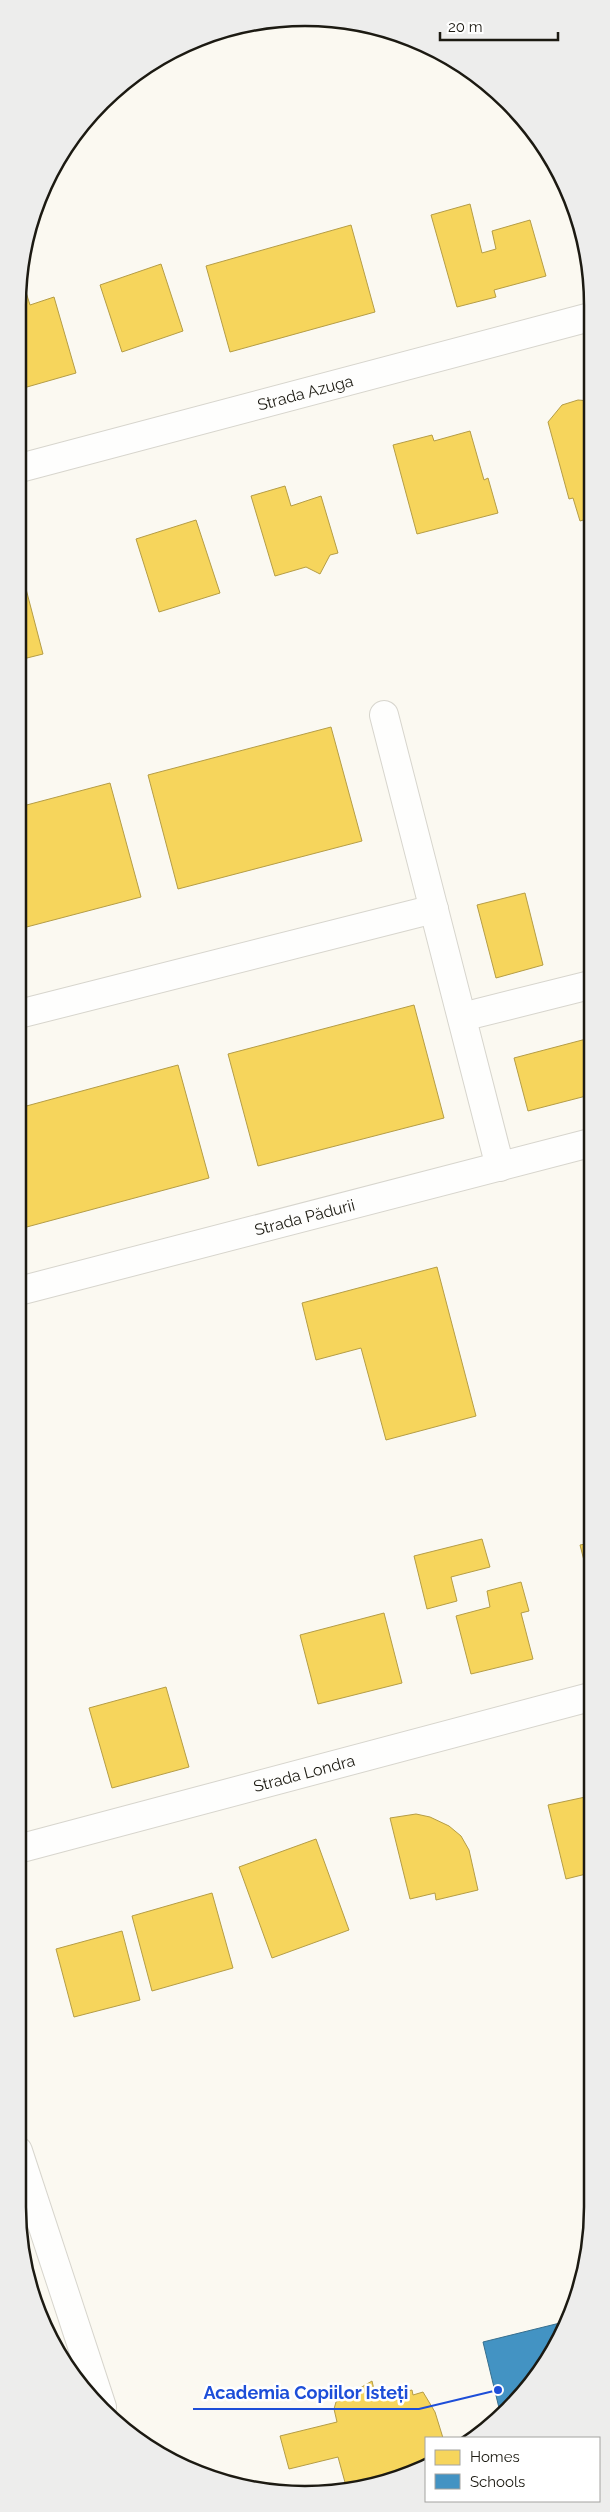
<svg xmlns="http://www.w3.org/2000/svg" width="610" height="2512" font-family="Raleway,sans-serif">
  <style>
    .homes { fill: #f6d55c; stroke: #b59d46 }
    .schools { fill: #4393c3; stroke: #376f8e }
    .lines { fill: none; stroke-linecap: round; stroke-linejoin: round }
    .minor-casing { stroke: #d7d5cd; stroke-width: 30 }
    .tertiary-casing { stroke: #d7d5cd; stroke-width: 30 }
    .minor { stroke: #fefefd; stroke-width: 28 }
    .tertiary { stroke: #fefefd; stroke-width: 28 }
    .labels { text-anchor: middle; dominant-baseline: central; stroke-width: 5; stroke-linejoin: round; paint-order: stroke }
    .street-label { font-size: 16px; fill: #1c1a12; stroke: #fff }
    .rim { fill: none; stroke: #1c1a12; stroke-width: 2.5 }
    .leader { fill: none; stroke: #1d4ed8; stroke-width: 2 }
    .callout-dot { fill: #1d4ed8; stroke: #fff; stroke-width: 2 }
    .callout-label { font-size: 18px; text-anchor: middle; font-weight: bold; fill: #1d4ed8; stroke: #fff; stroke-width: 5; stroke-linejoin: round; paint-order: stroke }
  </style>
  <rect width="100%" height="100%" fill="#fbf9f1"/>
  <!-- homes -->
  <path class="homes" d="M470 204 482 253 496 249 492 231 530 220 546 276 494 290 496 297 457 307 431 215Z
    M351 225 375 312 230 352 206 266Z
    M161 264 183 331 122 352 100 285Z
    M25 289 30 305 54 297 76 373 20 389V291Z
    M578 400 590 401V518L580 521 573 498 569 499 548 422 562 405Z
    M470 431 484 480 488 478 498 513 417 534 393 445 432 435 434 441Z
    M285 486 291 506 321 496 338 553 330 555 320 574 306 567 275 576 251 496Z
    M196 520 220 593 159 612 136 539Z
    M20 566 43 654 19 660Z
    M331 727 362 841 178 889 148 775Z
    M110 783 141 897 19 929V807Z
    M525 893 543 965 496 978 477 905Z
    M414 1005 444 1118 258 1166 228 1054Z
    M590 1038V1095L528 1111 514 1058Z
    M178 1065 209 1178 23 1228 19 1213V1108Z
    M437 1267 476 1416 386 1440 361 1348 316 1360 302 1303Z
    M482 1539 490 1567 451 1577 457 1601 427 1609 414 1556Z
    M590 1543V1584L580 1545Z
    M521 1582 529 1611 521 1613 533 1659 471 1674 456 1616 490 1607 487 1591Z
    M384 1613 402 1683 318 1704 300 1635Z
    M166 1687 189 1767 112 1788 89 1708Z
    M590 1796V1873L566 1879 548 1805Z
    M416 1814 430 1817 449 1826 461 1836 469 1850 478 1890 436 1900 435 1893 410 1899 390 1818Z
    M316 1839 349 1930 272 1958 239 1867Z
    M212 1893 233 1968 152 1991 132 1916Z
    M122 1931 140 2000 74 2017 56 1949Z
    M372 2381 376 2398 412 2390 413 2395 423 2392 435 2412 443 2438H426V2464L396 2471 397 2475 346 2486 338 2457 289 2469 280 2436 337 2422 334 2409 336 2402Z"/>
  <!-- schools -->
  <path class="schools" d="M564 2322 554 2350 500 2412 483 2342Z"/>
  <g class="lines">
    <!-- minor casing -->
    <g class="minor-casing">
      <g id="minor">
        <path id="s1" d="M20 468 590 317"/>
        <path d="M384 715 500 1167"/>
        <path d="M19 1014 434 909"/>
        <path d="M462 1017 590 985"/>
        <path id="s2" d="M19 1291 590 1143"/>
        <path id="s3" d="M18 1849 590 1697"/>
      </g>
    </g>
    <!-- tertiary casing -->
    <g class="tertiary-casing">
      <path id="tertiary" d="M18 2151 102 2407"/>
    </g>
    <!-- minor -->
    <use href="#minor" class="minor"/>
    <!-- tertiary -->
    <use href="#tertiary" class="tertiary"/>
  </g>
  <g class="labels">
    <!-- street labels -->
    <g class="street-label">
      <text stroke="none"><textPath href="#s1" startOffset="295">Strada Azuga</textPath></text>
      <text stroke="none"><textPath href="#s2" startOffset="295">Strada Pădurii</textPath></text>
      <text stroke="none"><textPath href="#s3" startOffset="296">Strada Londra</textPath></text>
    </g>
  </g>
  <!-- crop -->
  <path d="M0 0H610V2512H0ZM305 26H305A279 279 0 0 1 584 305V2207A279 279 0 0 1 305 2486H305A279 279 0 0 1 26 2207V305A279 279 0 0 1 305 26Z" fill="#ededec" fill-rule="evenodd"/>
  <path class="rim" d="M305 26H305A279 279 0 0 1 584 305V2207A279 279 0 0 1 305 2486H305A279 279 0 0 1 26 2207V305A279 279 0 0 1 305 26Z"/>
  <!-- callouts -->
  <path class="leader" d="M498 2390L419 2409H193"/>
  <circle class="callout-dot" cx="498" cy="2390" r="5"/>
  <g class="callout-label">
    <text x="306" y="2399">Academia Copiilor Isteți</text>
  </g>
  <!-- legend -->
  <rect x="425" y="2437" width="175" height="65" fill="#ffffff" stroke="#a4a3a0"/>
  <rect x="435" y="2450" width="25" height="15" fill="#f6d55c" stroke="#a4a3a0"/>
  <text x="470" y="2462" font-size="15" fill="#1c1a12">Homes</text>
  <rect x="435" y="2474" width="25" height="15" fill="#4393c3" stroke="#a4a3a0"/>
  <text x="470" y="2487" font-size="15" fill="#1c1a12">Schools</text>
  <!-- scale -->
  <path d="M440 32v8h118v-8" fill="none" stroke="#1c1a12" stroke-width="2.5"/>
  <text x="448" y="32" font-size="15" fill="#1c1a12" stroke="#ffffff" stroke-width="4" paint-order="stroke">20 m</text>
</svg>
